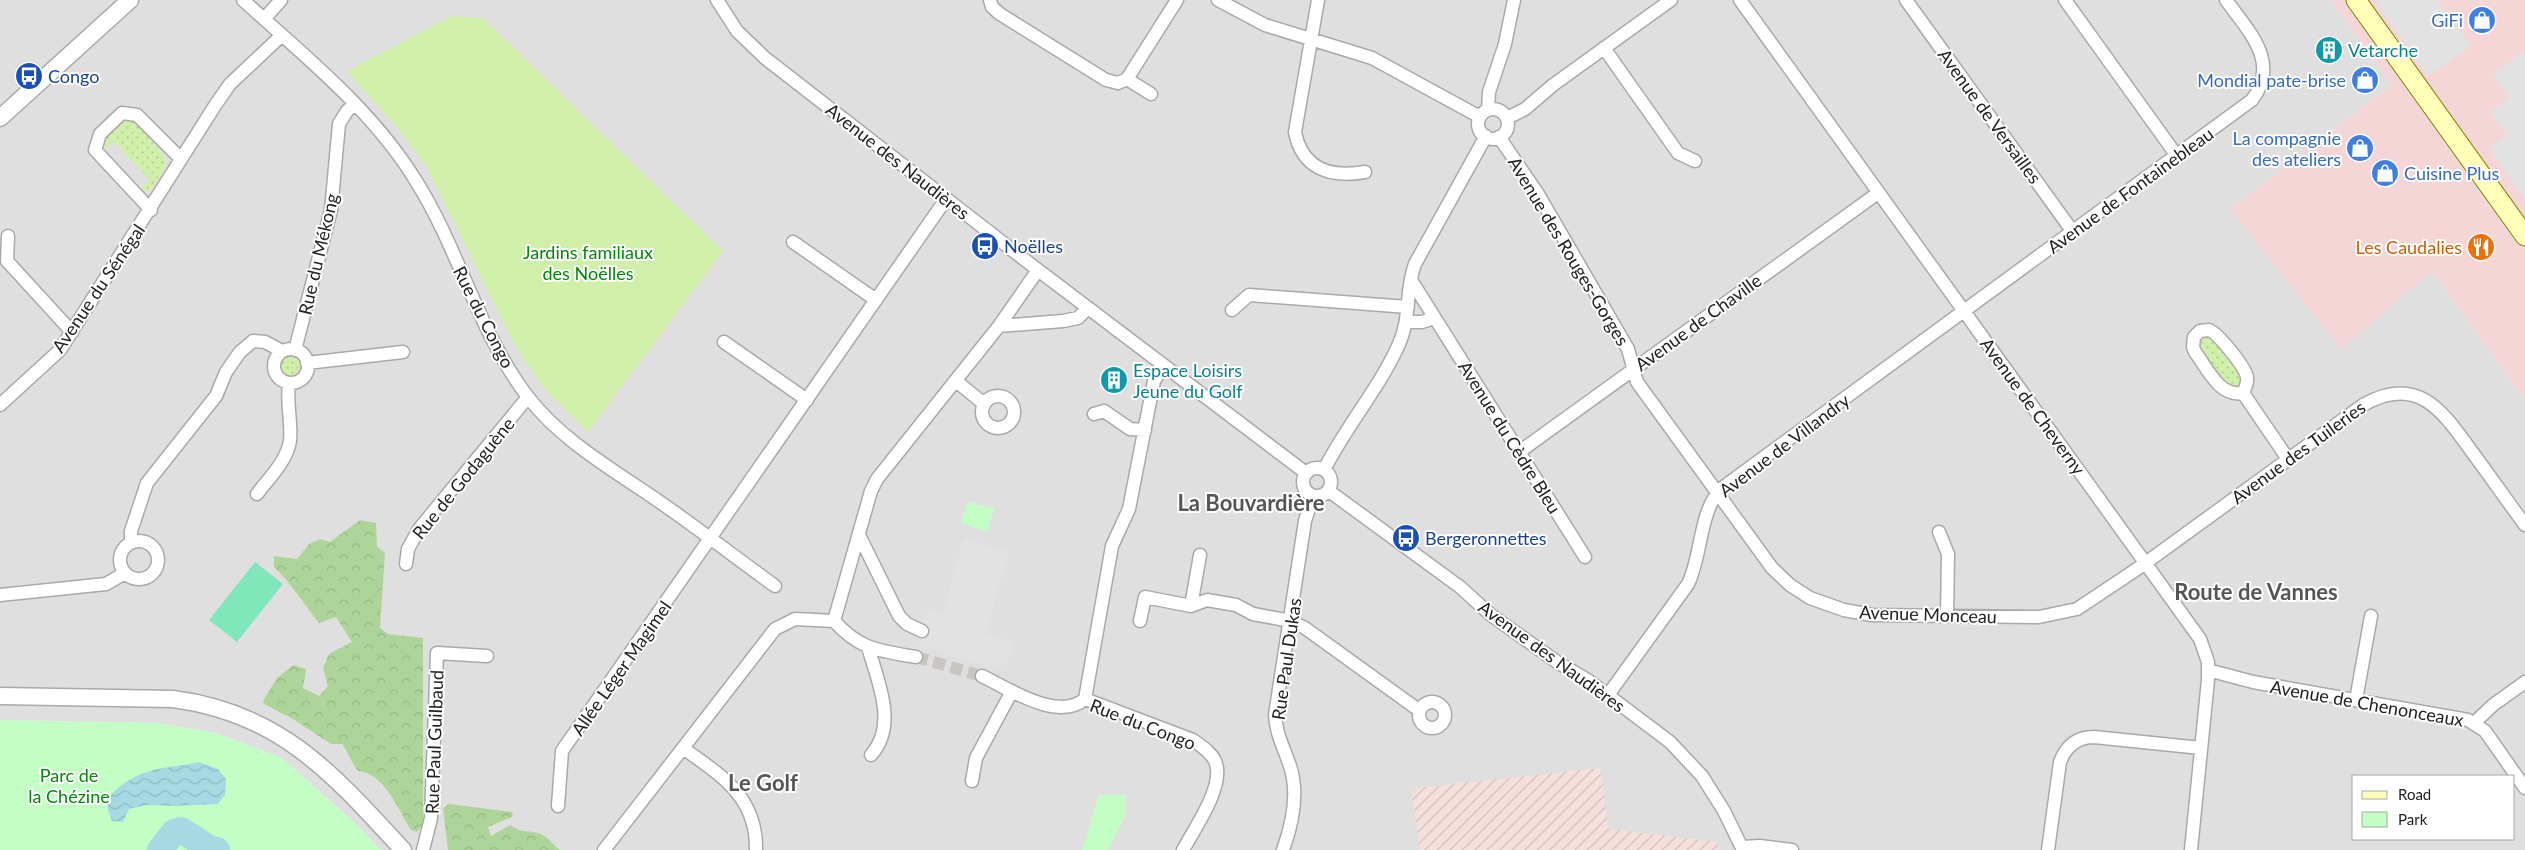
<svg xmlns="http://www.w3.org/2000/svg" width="2525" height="850" font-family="Lato,sans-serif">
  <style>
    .residential { fill: #e0dfdf; fill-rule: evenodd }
    .commercial { fill: #f4d6d7 }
    .military { fill: url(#military-furrows) }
    .grass { fill: url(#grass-dots) }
    .forest { fill: url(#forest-crowns) }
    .park { fill: #c3fec5 }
    .garden { fill: #d0f0aa }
    .pitch { fill: #80e7ba }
    .parking { fill: #e2e2e2 }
    .water { fill: url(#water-waves) }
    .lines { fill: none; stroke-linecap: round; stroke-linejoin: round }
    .river { stroke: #a5d9e3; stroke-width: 26 }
    .minor-tunnel { stroke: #c9c5c0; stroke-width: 12; stroke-dasharray: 12 6; stroke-linecap: butt }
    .minor-casing { stroke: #a9a9a9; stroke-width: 15 }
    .tertiary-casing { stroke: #a9a9a9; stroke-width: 19 }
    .secondary-casing { stroke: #7a8100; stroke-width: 21 }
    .minor { stroke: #fff; stroke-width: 12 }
    .tertiary { stroke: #fff; stroke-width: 16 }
    .secondary { stroke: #ffffb9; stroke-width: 19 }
    .labels { text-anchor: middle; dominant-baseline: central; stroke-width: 4; stroke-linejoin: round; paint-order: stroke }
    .shop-label { font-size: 18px; fill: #366cbe; stroke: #fff; text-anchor: end }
    .culture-label { font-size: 18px; fill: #0d838f; stroke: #fff; text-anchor: start }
    .transit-label { font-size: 18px; fill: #164399; stroke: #fff; text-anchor: start }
    .street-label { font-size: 18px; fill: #222; stroke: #fff }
    .food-label { font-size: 18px; fill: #c56008; stroke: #fff; text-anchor: end }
    .park-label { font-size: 18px; fill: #038807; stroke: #fff }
    .district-label { font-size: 22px; font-weight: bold; fill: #555; stroke: #fff }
  </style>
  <defs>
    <pattern id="military-furrows" width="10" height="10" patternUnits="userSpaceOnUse" patternTransform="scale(1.25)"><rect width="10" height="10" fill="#f5e0db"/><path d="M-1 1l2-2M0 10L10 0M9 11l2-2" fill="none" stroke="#d2c0bc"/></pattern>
    <pattern id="grass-dots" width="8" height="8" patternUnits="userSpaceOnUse" patternTransform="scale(1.25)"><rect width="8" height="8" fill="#d0f0aa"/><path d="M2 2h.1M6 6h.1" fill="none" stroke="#b2ce92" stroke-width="1.8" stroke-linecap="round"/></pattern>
    <pattern id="forest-crowns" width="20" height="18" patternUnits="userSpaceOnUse" patternTransform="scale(1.25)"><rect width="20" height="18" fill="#aed599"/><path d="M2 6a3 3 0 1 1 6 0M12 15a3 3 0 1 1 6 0" fill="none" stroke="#95b784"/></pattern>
    <pattern id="water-waves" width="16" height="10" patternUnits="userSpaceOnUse" patternTransform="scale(1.25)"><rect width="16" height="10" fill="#a5d9e3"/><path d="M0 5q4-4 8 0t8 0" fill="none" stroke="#8ebac2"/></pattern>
  </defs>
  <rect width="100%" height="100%" fill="#f3eee8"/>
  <!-- residential -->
  <path class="residential" d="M0 0H2331L2392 85 2230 209 2432 271 2525 400V850H380L358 826 282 758 216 733 157 723 0 720ZM2354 776H2514V839H2354Z"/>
  <!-- commercial -->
  <path class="commercial" d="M2331 0H2525V400L2432 271 2341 349 2230 209 2392 85Z"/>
  <!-- military -->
  <path class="military" d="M1600 768 1609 829 1717 842 1718 850H1420L1412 794 1417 788Z"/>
  <!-- grass -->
  <path class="grass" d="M126 119H133L166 158V165L151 190 144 191 141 188 150 180 114 141 105 149 104 147V139Z
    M2206 335 2214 339 2241 376 2242 380 2239 387 2235 389C2225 384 2198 351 2200 340Z
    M280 366a10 10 0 1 1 20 0a10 10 0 1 1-20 0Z"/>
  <!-- forest -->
  <path class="forest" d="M360 520 376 523 377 547 385 553 380 628 388 634 423 638V825L417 832 411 830C398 809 385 774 358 771 351 763 349 753 342 744H331L293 719 264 704 263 701 277 678 293 665 306 669 303 688 319 696 328 686 323 668 329 654 352 642 336 617 319 623C304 604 291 583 274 567V556L297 559 309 544 320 539 330 542Z
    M449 804 513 812 512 817 488 827 491 836 510 825C520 833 526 830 537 833 546 834 553 845 560 850H448L443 808Z"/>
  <!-- park -->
  <path class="park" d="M968 502 994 509 987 532 961 523Z
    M0 720 157 723 216 733 282 758 358 826 380 850H0Z
    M1099 795H1126V814L1108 850H1082Z"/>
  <!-- garden -->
  <path class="garden" d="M452 16 483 18 723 251 588 432 544 388 515 345 427 167 399 129 347 71Z"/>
  <!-- pitch -->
  <path class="pitch" d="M255 562 283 584 237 642 209 620Z"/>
  <!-- parking -->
  <path class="parking" d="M2375 0H2437L2471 46 2428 76Z
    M2525 51V199L2489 148 2507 135 2491 111 2510 97 2493 74Z
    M964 538 1009 552 986 633 1014 642 1006 665 991 668 918 646 927 610 943 612Z"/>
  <!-- water -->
  <path class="water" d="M199 762 218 769 226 779 225 795 218 804 173 806 147 805 129 809 123 822 112 821 108 811 107 799C139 765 157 771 199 762Z"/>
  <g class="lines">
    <!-- river -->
    <path class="river" d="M160 850 174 832 181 830 209 848 217 850"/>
    <!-- minor-tunnel -->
    <path class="minor-tunnel" d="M916 657 982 676"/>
    <!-- minor casing -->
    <g class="minor-casing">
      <path id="minor" d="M243 0C304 56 372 109 416 181 459 249 478 332 528 397 560 439 610 468 654 498 695 526 735 557 775 586
        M717 0 737 31 765 58 1038 270 1306 473
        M990 0 992 7 1000 14 1106 80 1118 83 1127 79 1177 0
        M1218 0 1265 25 1372 58 1480 117
        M1318 0 1295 132C1302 169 1331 178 1365 172
        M1740 0 2200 639 2208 662V680L2191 850
        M1906 0 2073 232
        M2065 0 2177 156
        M264 19 281 0
        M1604 48 1678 153 1695 161
        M1127 79 1151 94
        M1478 124a15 15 0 1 1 30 0a15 15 0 1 1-30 0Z
        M1488 110 1489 92 1505 44 1514 0
        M1507 118 1525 109 1553 85 1671 0
        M1499 137 1538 194 1628 349 1637 382 1772 568 1790 585 1810 598 1844 610 1872 615 2039 617 2077 609 2140 567 2363 405C2420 372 2445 415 2475 456 2492 479 2508 502 2525 525
        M151 210 95 150 100 134 122 113 137 115 181 159
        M8 236 7 261 72 332
        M793 242 876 300
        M1411 280 1585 557
        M1232 310 1249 295 1408 307
        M1407 322H1422L1434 318
        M999 326 1063 321 1078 318 1088 308
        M2209 330C2218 333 2245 367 2247 377 2248 383 2245 389 2243 393 2219 397 2208 369 2195 352L2193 347 2194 337 2200 331Z
        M724 342 807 400
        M274 366a17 17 0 1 1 34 0a17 17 0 1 1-34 0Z
        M295 350 331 210 339 124 347 111 355 104
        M307 363 403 352
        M956 381 983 403
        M2243 393 2288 459
        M982 412a16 16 0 1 1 32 0a16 16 0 1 1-32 0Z
        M0 405 60 350 216 104 230 84 282 35
        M1094 414 1104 411 1130 429 1145 430
        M1519 452 1878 193
        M1303 482a14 14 0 1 1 28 0a14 14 0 1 1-28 0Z
        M1324 470C1346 426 1379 389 1399 344 1411 318 1405 290 1415 264L1486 136
        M1329 491 1460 587 1491 615 1557 662 1589 681 1670 742 1702 776 1724 811 1743 850
        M257 494C268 479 287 461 290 441 292 422 286 402 289 383
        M1939 532 1948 554 1947 615
        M859 535 899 616 907 624 922 631
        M120 560a19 19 0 1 1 38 0a19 19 0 1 1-38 0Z
        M131 543V531L147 483 216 396 226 372 240 352 253 341 265 342 282 351
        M406 564 408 549 419 529 528 397
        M0 595 106 584 125 573
        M1191 606 1200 555
        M834 621C860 650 880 651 916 657
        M1140 621 1145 597 1191 606 1207 600 1236 605 1253 614 1291 621 1305 628 1420 711
        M868 647C878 682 898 725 871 755
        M2208 670 2253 682 2468 720 2485 731 2525 788
        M982 676C1009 689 1058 722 1085 699L1193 740C1201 746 1211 752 1215 761 1226 785 1194 829 1183 850
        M1608 695 1688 584C1702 556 1699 510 1722 488L2252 100C2281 62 2248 31 2226 0
        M1085 699 1112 546 1129 509 1154 381 1164 366
        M2356 700 2371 616
        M1419 715a13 13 0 1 1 26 0a13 13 0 1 1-26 0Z
        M2474 723 2493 705 2525 682
        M683 748C722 776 757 797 756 850
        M972 781 976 758 1012 691
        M558 806 562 751 946 199
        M1742 847 1760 846 1792 850
        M423 850 431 818 437 653 487 656
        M604 850 775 629 795 619 834 621 871 491 877 479 999 326 1038 270
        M1283 850C1292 825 1299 793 1290 766 1284 748 1276 734 1275 715L1305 521 1313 496
        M2048 850 2060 762C2066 746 2077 737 2094 737L2201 748"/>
    </g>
    <!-- tertiary casing -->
    <g class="tertiary-casing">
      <path id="tertiary" d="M0 118 130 0
        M0 696 173 699C281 713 334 775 403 850"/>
    </g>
    <!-- secondary casing -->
    <g class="secondary-casing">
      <path id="secondary" d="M2356 0 2525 236"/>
    </g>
    <!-- minor -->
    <use href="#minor" class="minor"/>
    <!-- tertiary -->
    <use href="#tertiary" class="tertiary"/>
    <!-- secondary -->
    <use href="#secondary" class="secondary"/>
  </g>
  <!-- icons -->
  <defs>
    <g id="shop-disc" transform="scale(1.4375)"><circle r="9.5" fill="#3f7fe0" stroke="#fff"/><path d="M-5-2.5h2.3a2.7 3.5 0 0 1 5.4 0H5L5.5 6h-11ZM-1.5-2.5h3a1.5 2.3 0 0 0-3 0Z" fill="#fff"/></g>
    <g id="building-disc" transform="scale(1.4375)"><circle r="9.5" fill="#0f9aa8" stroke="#fff"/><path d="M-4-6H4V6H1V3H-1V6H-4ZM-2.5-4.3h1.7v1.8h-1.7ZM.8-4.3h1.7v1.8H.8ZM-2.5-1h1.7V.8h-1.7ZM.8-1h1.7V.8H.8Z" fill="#fff"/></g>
    <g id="bus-disc" transform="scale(1.4375)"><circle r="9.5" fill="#1a4fb4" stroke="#fff"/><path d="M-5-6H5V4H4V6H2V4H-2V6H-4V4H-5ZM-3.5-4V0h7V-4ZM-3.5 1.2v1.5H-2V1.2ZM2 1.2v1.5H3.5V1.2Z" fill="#fff"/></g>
    <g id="restaurant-disc" transform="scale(1.4375)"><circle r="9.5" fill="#e8710a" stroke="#fff"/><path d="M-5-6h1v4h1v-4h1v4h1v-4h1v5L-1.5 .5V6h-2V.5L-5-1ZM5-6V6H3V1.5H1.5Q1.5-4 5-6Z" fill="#fff"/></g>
  </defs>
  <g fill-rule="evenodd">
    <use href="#shop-disc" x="2482" y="20"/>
    <use href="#building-disc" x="2329" y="50"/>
    <use href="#bus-disc" x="29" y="76"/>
    <use href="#shop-disc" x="2365" y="80"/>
    <use href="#shop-disc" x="2360" y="148"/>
    <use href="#shop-disc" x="2385" y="173"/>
    <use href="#bus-disc" x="985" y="246"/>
    <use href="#restaurant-disc" x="2481" y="247"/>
    <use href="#building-disc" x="1114" y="380"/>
    <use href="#bus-disc" x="1406" y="538"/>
  </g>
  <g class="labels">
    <!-- shop labels -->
    <g class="shop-label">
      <text x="2463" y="20">GiFi</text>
      <text x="2346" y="80">Mondial pate-brise</text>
      <text x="2341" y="138">La compagnie<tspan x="2341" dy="21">des ateliers</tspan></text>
      <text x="2404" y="173" text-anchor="start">Cuisine Plus</text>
    </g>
    <!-- culture labels -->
    <g class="culture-label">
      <text x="2348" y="50">Vetarche</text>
      <text x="1133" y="370">Espace Loisirs<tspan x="1133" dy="21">Jeune du Golf</tspan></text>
    </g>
    <!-- transit labels -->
    <g class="transit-label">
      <text x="48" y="76">Congo</text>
      <text x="1004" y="246">Noëlles</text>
      <text x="1425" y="538">Bergeronnettes</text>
    </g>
    <!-- street labels -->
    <g class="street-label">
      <text transform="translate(1990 116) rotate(54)">Avenue de Versailles</text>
      <text transform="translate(898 161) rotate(38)">Avenue des Naudières</text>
      <text transform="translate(2130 190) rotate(-36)">Avenue de Fontainebleau</text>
      <text transform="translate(1569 251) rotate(59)">Avenue des Rouges-Gorges</text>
      <text transform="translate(318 254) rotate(-77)">Rue du Mékong</text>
      <text transform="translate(98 288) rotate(-56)">Avenue du Sénégal</text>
      <text transform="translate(484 317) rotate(63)">Rue du Congo</text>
      <text transform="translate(1698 322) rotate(-36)">Avenue de Chaville</text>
      <text transform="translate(2033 406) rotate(54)">Avenue de Cheverny</text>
      <text transform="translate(1510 437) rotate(58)">Avenue du Cèdre Bleu</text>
      <text transform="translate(1784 445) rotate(-37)">Avenue de Villandry</text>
      <text transform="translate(2298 452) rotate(-36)">Avenue des Tuileries</text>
      <text transform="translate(463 478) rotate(-51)">Rue de Godaguène</text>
      <text transform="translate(1928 614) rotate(2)">Avenue Monceau</text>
      <text transform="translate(1552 656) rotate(36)">Avenue des Naudières</text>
      <text transform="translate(1286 659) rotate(-82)">Rue Paul Dukas</text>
      <text transform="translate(621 668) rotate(-55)">Allée Léger Magimel</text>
      <text transform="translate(2367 703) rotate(10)">Avenue de Chenonceaux</text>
      <text transform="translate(1143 724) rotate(21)">Rue du Congo</text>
      <text transform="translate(434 742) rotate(-88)">Rue Paul Guilbaud</text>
    </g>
    <!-- food labels -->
    <g class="food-label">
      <text x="2462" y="247">Les Caudalies</text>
    </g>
    <!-- park labels -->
    <g class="park-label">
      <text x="588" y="252">Jardins familiaux<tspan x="588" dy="21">des Noëlles</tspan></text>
      <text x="69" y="775">Parc de<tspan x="69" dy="21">la Chézine</tspan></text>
    </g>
    <!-- district labels -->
    <g class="district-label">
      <text x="1251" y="502">La Bouvardière</text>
      <text x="2256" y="591">Route de Vannes</text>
      <text x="763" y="782">Le Golf</text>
    </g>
  </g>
  <!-- legend -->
  <rect x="2352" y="775" width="162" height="65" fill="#ffffff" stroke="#a7a7a7"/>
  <rect x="2362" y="791" width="25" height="8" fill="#ffffb9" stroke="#a7a7a7"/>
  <text x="2398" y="800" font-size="15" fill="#222222">Road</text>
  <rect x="2362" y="812" width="25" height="15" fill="#c3fec5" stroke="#a7a7a7"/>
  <text x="2398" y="825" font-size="15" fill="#222222">Park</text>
</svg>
